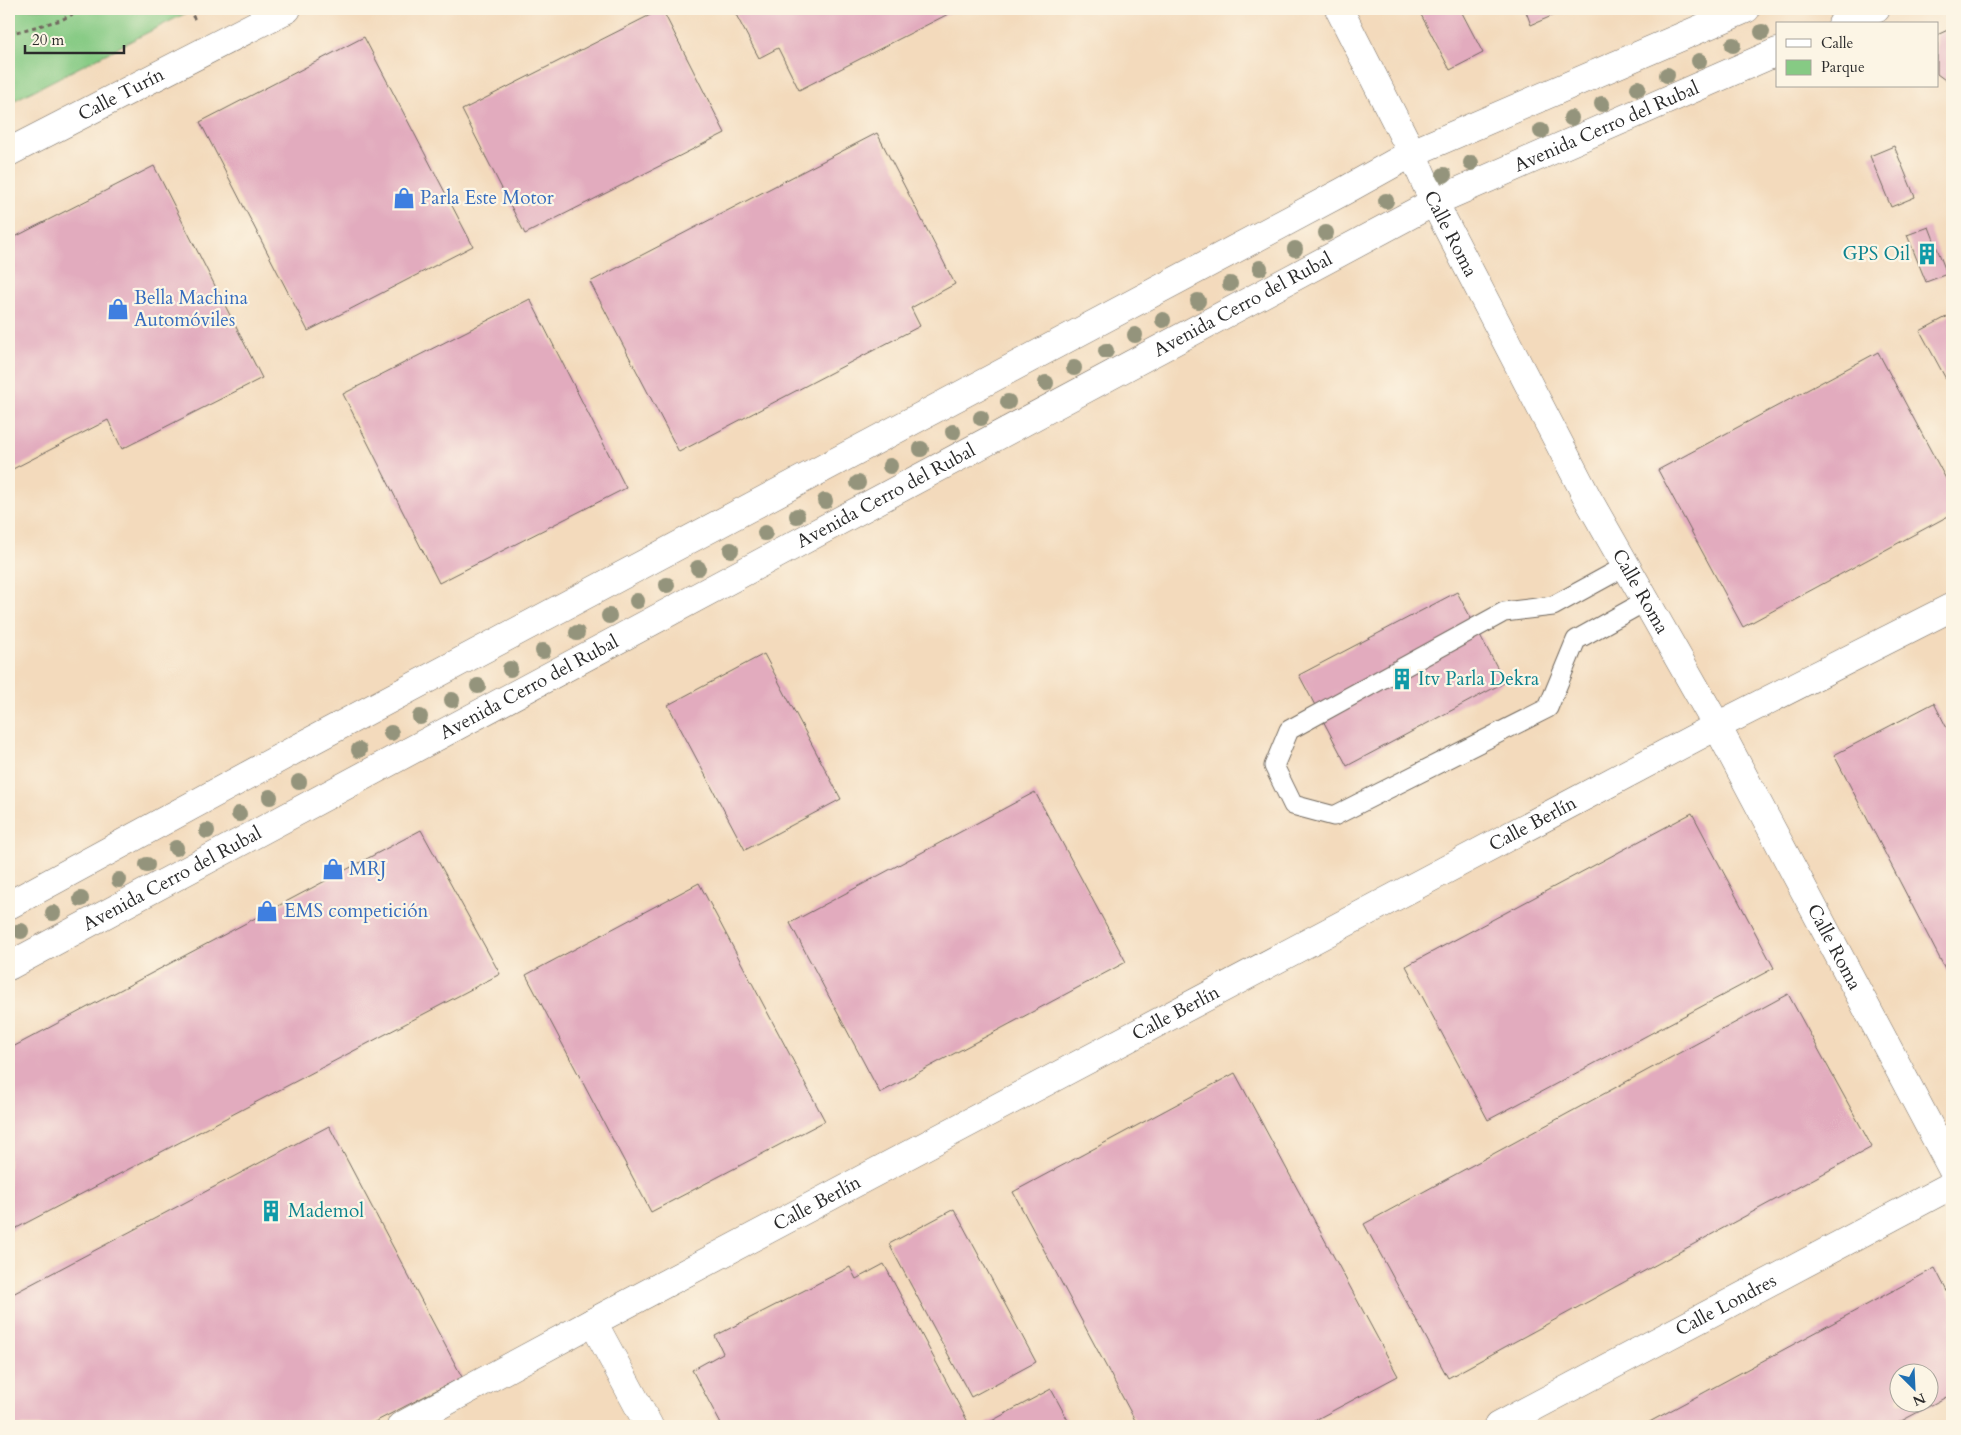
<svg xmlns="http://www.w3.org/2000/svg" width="1961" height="1435" font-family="Cardo,serif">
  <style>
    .park { fill: #86ca84; stroke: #587a58 }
    .building { fill: #e2abbe; fill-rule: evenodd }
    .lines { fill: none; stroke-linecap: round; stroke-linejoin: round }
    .service-casing { stroke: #71685e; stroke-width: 21 }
    .minor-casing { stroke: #71685e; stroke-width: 29 }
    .tertiary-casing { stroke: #71685e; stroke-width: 29 }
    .path { stroke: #71685e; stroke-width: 3; stroke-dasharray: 4 4; stroke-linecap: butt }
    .service { stroke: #fff; stroke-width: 19 }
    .minor { stroke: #fff; stroke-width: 28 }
    .tertiary { stroke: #fff; stroke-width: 28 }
    .tree { fill: #94947b }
    .labels { text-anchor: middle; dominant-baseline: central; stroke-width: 4.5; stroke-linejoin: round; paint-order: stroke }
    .street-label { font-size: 19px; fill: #2b2b2b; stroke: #fcf5e5 }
    .shop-label { font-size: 19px; fill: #366cbe; stroke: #fcf5e5; text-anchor: start }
    .culture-label { font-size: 19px; fill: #0d838f; stroke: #fcf5e5; text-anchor: start }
  </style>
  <rect width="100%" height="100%" fill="#fcf5e5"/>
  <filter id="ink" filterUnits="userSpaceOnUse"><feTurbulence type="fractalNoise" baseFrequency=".02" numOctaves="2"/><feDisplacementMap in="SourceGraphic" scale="10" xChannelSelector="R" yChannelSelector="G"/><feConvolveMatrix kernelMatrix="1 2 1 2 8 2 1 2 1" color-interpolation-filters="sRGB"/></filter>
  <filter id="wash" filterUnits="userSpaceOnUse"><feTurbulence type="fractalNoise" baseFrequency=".0096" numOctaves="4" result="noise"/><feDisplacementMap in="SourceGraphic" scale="20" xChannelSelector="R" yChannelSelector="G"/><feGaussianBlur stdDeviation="1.12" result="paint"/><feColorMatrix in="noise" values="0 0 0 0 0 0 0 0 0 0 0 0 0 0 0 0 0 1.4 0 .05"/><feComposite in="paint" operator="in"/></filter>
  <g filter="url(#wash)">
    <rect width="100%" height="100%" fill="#f3dabc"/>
    <!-- park -->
    <path class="park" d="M9 9H194L9 103Z"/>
    <g id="blocks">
      <!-- building -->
      <path class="building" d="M662 9 725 133 525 234 462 110Z
        M733 9H845L846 11 850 9H958L799 90 778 48 759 58Z
        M1418 9H1460L1483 53 1450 70Z
        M1525 9H1559L1561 12 1531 25Z
        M1952 28V85L1937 74V35Z
        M364 37 473 246 308 331 200 122Z
        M877 133 955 284 911 308 920 326 679 452 590 282Z
        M1894 146 1915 197 1891 207 1870 156Z
        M154 166 262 378 122 449 108 420 9 471V240Z
        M1929 227 1947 274 1926 282 1907 235Z
        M530 299 626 488 439 583 343 394Z
        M1952 314V390L1920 331Z
        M1878 352 1952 490V514L1743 627 1658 470Z
        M1457 592 1505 682 1347 766 1299 675Z
        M764 654 841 799 745 850 668 705Z
        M1934 703 1952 738V982L1834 755Z
        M1035 792 1126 962 880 1093 790 923Z
        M1692 813 1774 968 1488 1120 1406 966Z
        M421 830 500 974 9 1232V1049Z
        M699 883 825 1121 651 1212 526 975Z
        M1788 994 1872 1147 1448 1378 1364 1224Z
        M1235 1073 1398 1376 1304 1426H1138L1013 1192Z
        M329 1126 462 1377 367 1426H9V1296Z
        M954 1209 1036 1362 971 1397 889 1244Z
        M884 1264 970 1426H722L692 1370 723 1353 715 1336 850 1267 856 1279Z
        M1935 1268 1952 1301V1394L1892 1426H1642ZM1898 1372H1928V1402H1898Z
        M1051 1389 1071 1426H987L986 1424Z"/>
    </g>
  </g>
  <g filter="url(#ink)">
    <use href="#blocks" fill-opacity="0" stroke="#71685e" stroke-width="1"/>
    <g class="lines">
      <!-- service casing -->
      <g class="service-casing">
        <path id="service" d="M1626 566 1553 606 1504 612 1289 730 1274 766 1293 805 1334 816 1548 708 1576 640 1646 601"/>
      </g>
      <!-- minor casing -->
      <g class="minor-casing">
        <g id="minor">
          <path id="s1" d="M1339 9 1412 153 1434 202 1588 499 1717 726 1952 1169"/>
          <path id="s2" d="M9 152 287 9"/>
          <path d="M593 1322 649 1426"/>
          <path id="s3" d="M401 1426 593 1322 1717 726 1952 607"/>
          <path id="s4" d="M1498 1426 1952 1185"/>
        </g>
      </g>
      <!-- tertiary casing -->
      <g class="tertiary-casing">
        <g id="tertiary">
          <path d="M1842 24 1876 9"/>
          <path d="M9 905 311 741 1344 191 1412 153 1746 9"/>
          <path id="s5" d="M9 966 1434 202 1777 52"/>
        </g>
      </g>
      <!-- path -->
      <path class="path" d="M188 9 196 21
        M9 34 61 20 83 9"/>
      <!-- service -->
      <use href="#service" class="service"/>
      <!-- minor -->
      <use href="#minor" class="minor"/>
      <!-- tertiary -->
      <use href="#tertiary" class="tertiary"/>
    </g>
    <!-- trees -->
    <g class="tree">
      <circle cx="1762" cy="32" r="8"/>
      <circle cx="1733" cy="45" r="8"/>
      <circle cx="1699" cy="61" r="8"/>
      <circle cx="1667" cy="75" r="8"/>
      <circle cx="1638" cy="88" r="8"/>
      <circle cx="1602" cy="104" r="8"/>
      <circle cx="1571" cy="118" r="8"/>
      <circle cx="1541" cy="131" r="8"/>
      <circle cx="1471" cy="163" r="8"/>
      <circle cx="1444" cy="175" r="8"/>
      <circle cx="1386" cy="201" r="8"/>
      <circle cx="1326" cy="233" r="8"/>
      <circle cx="1295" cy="249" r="8"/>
      <circle cx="1260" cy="268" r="8"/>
      <circle cx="1230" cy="284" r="8"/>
      <circle cx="1198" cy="301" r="8"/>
      <circle cx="1163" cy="320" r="8"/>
      <circle cx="1135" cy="335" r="8"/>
      <circle cx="1106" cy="351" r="8"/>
      <circle cx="1074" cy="368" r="8"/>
      <circle cx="1046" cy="383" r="8"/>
      <circle cx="1008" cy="402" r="8"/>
      <circle cx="981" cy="418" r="8"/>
      <circle cx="953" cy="432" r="8"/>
      <circle cx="921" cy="449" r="8"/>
      <circle cx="890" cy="466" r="8"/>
      <circle cx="858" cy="483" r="8"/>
      <circle cx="825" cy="501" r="8"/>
      <circle cx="797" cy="516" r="8"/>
      <circle cx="765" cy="533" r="8"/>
      <circle cx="731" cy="550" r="8"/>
      <circle cx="698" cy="568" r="8"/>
      <circle cx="667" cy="585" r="8"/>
      <circle cx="637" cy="601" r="8"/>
      <circle cx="609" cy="616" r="8"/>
      <circle cx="577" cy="633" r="8"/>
      <circle cx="543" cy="651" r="8"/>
      <circle cx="510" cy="669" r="8"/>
      <circle cx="478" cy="686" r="8"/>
      <circle cx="452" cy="700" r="8"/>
      <circle cx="420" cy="717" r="8"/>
      <circle cx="391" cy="733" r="8"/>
      <circle cx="359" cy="750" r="8"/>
      <circle cx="299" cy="782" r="8"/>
      <circle cx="270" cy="797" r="8"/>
      <circle cx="239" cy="814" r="8"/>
      <circle cx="207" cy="831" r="8"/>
      <circle cx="176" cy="848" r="8"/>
      <circle cx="147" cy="865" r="8"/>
      <circle cx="119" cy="880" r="8"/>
      <circle cx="81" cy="899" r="8"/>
      <circle cx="53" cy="913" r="8"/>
      <circle cx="21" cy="931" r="8"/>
    </g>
  </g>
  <!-- icons -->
  <defs>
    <g id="shop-bare" transform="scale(1.725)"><path d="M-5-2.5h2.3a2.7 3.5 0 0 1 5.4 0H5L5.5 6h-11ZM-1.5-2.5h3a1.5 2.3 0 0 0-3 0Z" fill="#3f7fe0" stroke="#fcf5e5" stroke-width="2.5" paint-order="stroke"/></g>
    <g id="building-bare" transform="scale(1.725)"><path d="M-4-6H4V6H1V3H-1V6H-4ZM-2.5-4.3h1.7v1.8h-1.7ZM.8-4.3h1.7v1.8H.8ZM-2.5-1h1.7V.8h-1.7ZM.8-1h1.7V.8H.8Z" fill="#0f9aa8" stroke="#fcf5e5" stroke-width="2.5" paint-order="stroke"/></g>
  </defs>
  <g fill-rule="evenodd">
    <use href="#shop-bare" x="404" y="198"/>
    <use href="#building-bare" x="1927" y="254"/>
    <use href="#shop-bare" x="118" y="309"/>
    <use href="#building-bare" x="1402" y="679"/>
    <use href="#shop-bare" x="333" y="869"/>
    <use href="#shop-bare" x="267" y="911"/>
    <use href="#building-bare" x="271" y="1211"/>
  </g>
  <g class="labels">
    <!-- street labels -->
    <g class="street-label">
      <text stroke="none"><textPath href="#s2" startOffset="126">Calle Turín</textPath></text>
      <text stroke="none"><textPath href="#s5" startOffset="1805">Avenida Cerro del Rubal</textPath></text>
      <text stroke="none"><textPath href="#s1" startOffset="251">Calle Roma</textPath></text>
      <text stroke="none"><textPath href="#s5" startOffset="1400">Avenida Cerro del Rubal</textPath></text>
      <text stroke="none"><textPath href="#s5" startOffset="995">Avenida Cerro del Rubal</textPath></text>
      <text stroke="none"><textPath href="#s1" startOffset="656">Calle Roma</textPath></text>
      <text stroke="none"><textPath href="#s5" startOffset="590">Avenida Cerro del Rubal</textPath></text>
      <text stroke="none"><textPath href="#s3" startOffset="1282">Calle Berlín</textPath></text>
      <text stroke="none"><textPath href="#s5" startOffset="185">Avenida Cerro del Rubal</textPath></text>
      <text stroke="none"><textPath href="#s1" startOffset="1061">Calle Roma</textPath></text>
      <text stroke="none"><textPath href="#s3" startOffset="878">Calle Berlín</textPath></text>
      <text stroke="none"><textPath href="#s3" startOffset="472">Calle Berlín</textPath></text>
      <text stroke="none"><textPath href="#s4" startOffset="258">Calle Londres</textPath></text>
    </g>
    <!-- shop labels -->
    <g class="shop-label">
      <text x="420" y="198">Parla Este Motor</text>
      <text x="134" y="298">Bella Machina<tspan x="134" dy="22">Automóviles</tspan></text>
      <text x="349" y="869">MRJ</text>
      <text x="284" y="911">EMS competición</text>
    </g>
    <!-- culture labels -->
    <g class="culture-label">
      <text x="1910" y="254" text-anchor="end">GPS Oil</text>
      <text x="1418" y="679">Itv Parla Dekra</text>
      <text x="288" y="1211">Mademol</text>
    </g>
  </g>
  <!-- margin -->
  <rect width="1961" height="1435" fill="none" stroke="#fcf5e5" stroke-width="30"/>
  <!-- legend -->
  <rect x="1776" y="22" width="162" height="65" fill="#fcf5e5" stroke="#a8a49b"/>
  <rect x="1786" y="39" width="25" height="8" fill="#ffffff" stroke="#a8a49b"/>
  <text x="1821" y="48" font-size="15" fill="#2b2b2b">Calle</text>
  <rect x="1786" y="60" width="25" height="15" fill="#86ca84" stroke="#a8a49b"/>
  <text x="1821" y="72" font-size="15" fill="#2b2b2b">Parque</text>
  <!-- north arrow -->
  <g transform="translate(1914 1388) rotate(156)"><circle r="24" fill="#fcf5e5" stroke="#a8a49b"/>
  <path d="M0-4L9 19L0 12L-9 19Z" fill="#1f6fb2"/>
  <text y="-8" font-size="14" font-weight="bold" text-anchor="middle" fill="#2b2b2b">N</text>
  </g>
  <!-- scale -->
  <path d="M25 45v8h99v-8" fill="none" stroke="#2b2b2b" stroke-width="2.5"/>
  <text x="32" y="45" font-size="15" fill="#2b2b2b" stroke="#fcf5e5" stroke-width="4" paint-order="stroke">20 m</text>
</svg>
